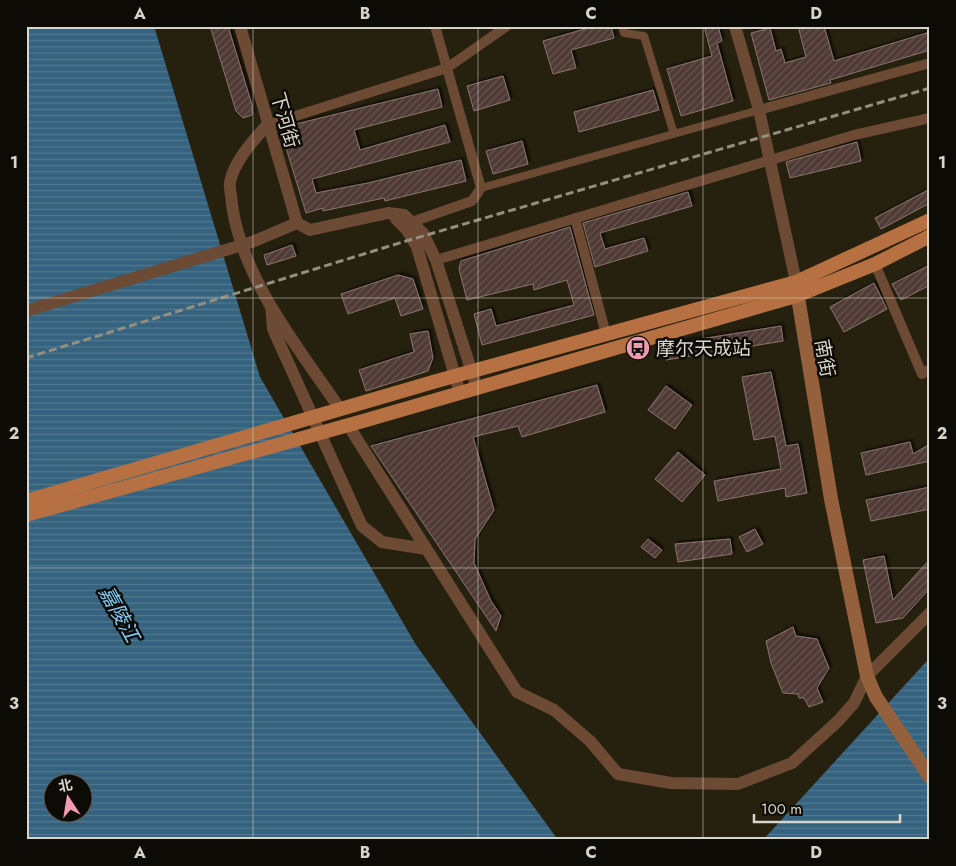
<svg xmlns="http://www.w3.org/2000/svg" width="956" height="866" font-family="Jost,'Noto Sans SC',sans-serif">
  <style>
    .water { fill: url(#water-rules); fill-rule: evenodd }
    .building { fill: url(#building-hatch); stroke: #8b746d; filter: url(#shadow) }
    .lines { fill: none; stroke-linecap: round; stroke-linejoin: round }
    .pedestrian { stroke: #6c4a34; stroke-width: 8 }
    .minor { stroke: #6c4a34; stroke-width: 10 }
    .tertiary { stroke: #6c4a34; stroke-width: 12 }
    .secondary { stroke: #95603c; stroke-width: 14 }
    .primary { stroke: #b67041; stroke-width: 14 }
    .rail { stroke: #928f81; stroke-width: 3; stroke-dasharray: 8 4; stroke-linecap: butt }
    .grid { fill: none; stroke: #d7d4c9; stroke-width: 1; stroke-opacity: 0.55 }
    .labels { text-anchor: middle; dominant-baseline: central; stroke-width: 5; stroke-linejoin: round; paint-order: stroke }
    .street-label { font-size: 19px; fill: #d7d4c9; stroke: #0d0b05 }
    .poi-label { font-size: 19px; fill: #d7d4c9; stroke: #0d0b05; text-anchor: start }
    .water-label { font-size: 20px; font-style: italic; fill: #82ccf9; stroke: #0d0b05 }
    .neatline { fill: none; stroke: #d7d4c9; stroke-width: 2 }
    .grid-label { font-size: 16px; text-anchor: middle; font-weight: bold; fill: #d7d4c9 }
  </style>
  <defs>
    <pattern id="water-rules" width="6" height="5" patternUnits="userSpaceOnUse" patternTransform="scale(1.25)"><rect width="6" height="5" fill="#35637f"/><path d="M0 2.5h6" fill="none" stroke="#527890"/></pattern>
    <pattern id="building-hatch" width="6" height="6" patternUnits="userSpaceOnUse" patternTransform="scale(1.25)"><rect width="6" height="6" fill="#4f3a34"/><path d="M-1 1l2-2M0 6l6-6M5 7l2-2" fill="none" stroke="#685650"/></pattern>
    <filter id="shadow"><feDropShadow dx="2.5" dy="-2.5" stdDeviation="1" flood-color="#0009"/></filter>
  </defs>
  <rect width="100%" height="100%" fill="#26210f"/>
  <!-- water -->
  <path class="water" d="M26 26H154L260 377 416 645 558 840H26ZM52 784H82V814H52Z
    M930 658V840H763L925 663Z"/>
  <!-- building -->
  <path class="building" d="M210 26H228L252 105V115L243 118 236 111Z
    M595 26H611L614 38 571 50 576 68 553 74 543 41Z
    M704 26H718L722 41 717 43 733 101 681 116 667 69 712 56Z
    M798 26H824L834 61 930 32V50L830 80 831 83 769 100 751 33 770 28 776 51 781 49 785 63 806 57Z
    M503 76 510 100 474 111 467 86Z
    M438 89 442 107 354 130 360 150 445 125 450 142 312 179 316 193 368 183 461 160 466 181 385 201 384 198 323 211V208L306 213 280 128Z
    M653 90 659 110 579 132 574 112Z
    M522 141 528 164 493 174 486 151Z
    M857 142 861 161 790 178 786 162Z
    M930 189V203L881 229 875 218Z
    M688 192 692 206 600 233 605 249 644 238 648 251 595 267 583 223Z
    M570 227 594 315 482 345 474 314 491 309 496 326 574 305 567 280 534 290 533 284 467 300 459 269 461 261Z
    M292 245 296 256 267 265 264 255Z
    M930 265V285L901 300 892 284Z
    M398 275 413 279 423 309 401 316 395 298 348 314 341 294Z
    M874 283 887 309 844 332 830 307Z
    M781 326 783 341 666 360 664 345Z
    M428 331 433 358 428 371 366 391 359 370 414 352 410 334Z
    M771 372 786 446 798 444 807 493 786 497 785 488 718 501 714 481 781 469 775 436 754 440 742 377Z
    M597 385 605 412 522 437 518 426 473 437 494 510 475 539 474 563 491 601 501 616 496 631 371 446Z
    M666 386 692 405 675 429 648 410Z
    M910 442 913 454 930 444V461L866 475 861 453Z
    M678 452 705 475 682 502 655 479Z
    M930 487V509L871 521 866 500Z
    M755 529 763 544 747 552 739 537Z
    M648 539 662 550 655 558 641 547Z
    M730 539 732 554 678 562 675 544Z
    M884 556 893 600 930 559V588L903 618 876 623 863 560Z
    M793 627 796 636 817 639 829 668 817 688 823 702 809 707 804 698H799L798 694 783 693 771 663 766 641Z"/>
  <g class="lines">
    <!-- pedestrian -->
    <path class="pedestrian" d="M622 26 624 33 644 36 674 134
      M481 188 759 110"/>
    <!-- minor -->
    <path class="minor" d="M759 110 930 63
      M267 125 447 68 507 26
      M575 218 606 334
      M406 224 472 201 481 188 435 26
      M436 260 854 135 930 118
      M875 264 922 374 930 369"/>
    <!-- tertiary -->
    <path class="tertiary" d="M240 26 297 223
      M735 26 759 110 796 282
      M267 125C252 142 235 160 230 182 229 189 232 198 232 205 243 281 298 347 340 409
      M396 219 407 230 417 247 460 393
      M271 306 273 329 362 526 382 542 426 549
      M26 311 252 242 297 223 310 230 388 213 404 215 423 233 436 260 477 388
      M348 425 517 692 554 710 590 741 618 774 671 783 738 784 792 763 838 721 854 703 867 676 930 613"/>
    <!-- secondary -->
    <path class="secondary" d="M796 285 831 499 867 676 876 697 930 777"/>
    <!-- primary -->
    <path class="primary" d="M26 501 440 380 796 282 930 220
      M26 515 363 421 796 296 875 264 930 236"/>
    <!-- rail -->
    <path class="rail" d="M26 358 406 241 930 88"/>
  </g>
  <!-- grid -->
  <path class="grid" d="M253 26V840M478 26V840M703 26V840M26 298H930M26 568H930"/>
  <!-- icons -->
  <defs>
    <g id="bus-disc" transform="scale(1.25)"><circle r="9.5" fill="#f19ab1" stroke="#0d0b05"/><path d="M-5-6H5V4H4V6H2V4H-2V6H-4V4H-5ZM-3.5-4V0h7V-4ZM-3.5 1.2v1.5H-2V1.2ZM2 1.2v1.5H3.5V1.2Z" fill="#111"/></g>
  </defs>
  <g fill-rule="evenodd">
    <use href="#bus-disc" x="638" y="348"/>
  </g>
  <g class="labels">
    <!-- street labels -->
    <g class="street-label">
      <text transform="translate(285 120) rotate(74)">下河街</text>
      <text transform="translate(825 358) rotate(80)">南街</text>
    </g>
    <!-- poi labels -->
    <g class="poi-label">
      <text x="656" y="348">摩尔天成站</text>
    </g>
    <!-- water labels -->
    <g class="water-label">
      <text transform="translate(119 614) rotate(61)">嘉陵江</text>
    </g>
  </g>
  <!-- border -->
  <rect width="956" height="866" fill="none" stroke="#0d0b05" stroke-width="55"/>
  <!-- north arrow -->
  <g transform="translate(68 798) rotate(348)"><circle r="24" fill="#0d0b05" stroke="#5e5b53"/>
  <path d="M0-4L9 19L0 12L-9 19Z" fill="#f19ab1"/>
  <text y="-8" font-size="14" font-weight="bold" text-anchor="middle" fill="#d7d4c9">北</text>
  </g>
  <!-- scale -->
  <path d="M754 814v8h146v-8" fill="none" stroke="#d7d4c9" stroke-width="2.5"/>
  <text x="761" y="814" font-size="15" fill="#d7d4c9" stroke="#0d0b05" stroke-width="4" paint-order="stroke">100 m</text>
  <rect x="28" y="28" width="900" height="810" class="neatline"/>
  <g class="grid-label">
    <text x="140" y="19">A</text>
    <text x="365" y="19">B</text>
    <text x="591" y="19">C</text>
    <text x="816" y="19">D</text>
    <text x="14" y="168">1</text>
    <text x="942" y="168">1</text>
    <text x="14" y="439">2</text>
    <text x="942" y="439">2</text>
    <text x="14" y="709">3</text>
    <text x="942" y="709">3</text>
    <text x="140" y="858">A</text>
    <text x="365" y="858">B</text>
    <text x="591" y="858">C</text>
    <text x="816" y="858">D</text>
  </g>
</svg>
